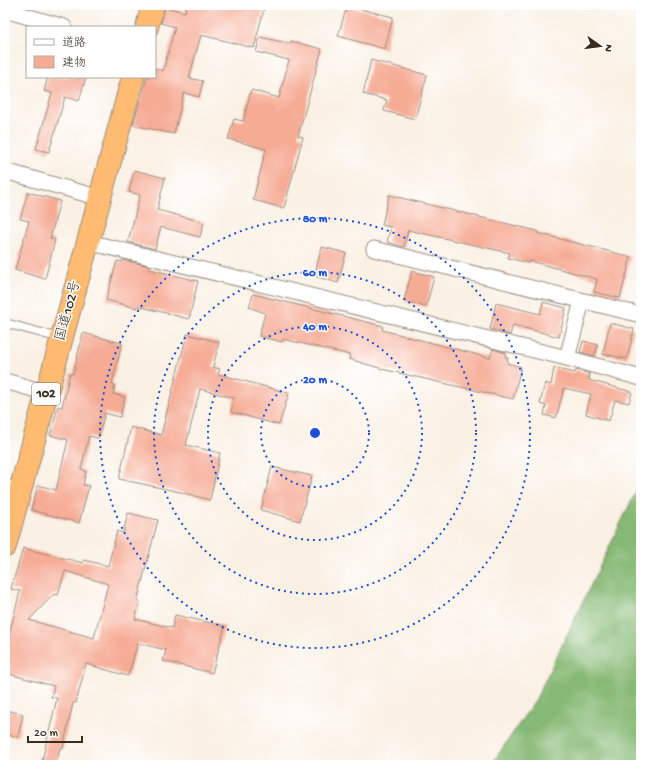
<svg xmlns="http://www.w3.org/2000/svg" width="646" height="770" font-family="'Gochi Hand','Klee One',sans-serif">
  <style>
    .forest { fill: #86b974; stroke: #607249 }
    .building { fill: #f6ab94; fill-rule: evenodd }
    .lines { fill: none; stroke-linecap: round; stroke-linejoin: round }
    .service-casing { stroke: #9a8d80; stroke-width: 10 }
    .minor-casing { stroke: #9a8d80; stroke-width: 17 }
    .trunk-casing { stroke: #9a8d80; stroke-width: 24 }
    .service { stroke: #fff; stroke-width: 8 }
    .minor { stroke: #fff; stroke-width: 15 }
    .trunk { stroke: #febb71; stroke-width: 22 }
    .ring { fill: none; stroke: #1d4ed8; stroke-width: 2; stroke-dasharray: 2 4 }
    .labels { text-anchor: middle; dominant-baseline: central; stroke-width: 3; stroke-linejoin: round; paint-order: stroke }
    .shield { fill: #fff; stroke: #766a62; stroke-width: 1 }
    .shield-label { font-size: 13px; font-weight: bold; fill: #3b2a1e }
    .street-label { font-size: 14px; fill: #3b2a1e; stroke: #fff }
    .centre { fill: #1d4ed8; stroke: #fff; stroke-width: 2 }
    .ring-label { font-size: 12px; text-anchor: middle; font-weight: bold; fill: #1d4ed8; stroke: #fff; stroke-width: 3; stroke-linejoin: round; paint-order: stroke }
  </style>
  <rect width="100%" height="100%" fill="#fff"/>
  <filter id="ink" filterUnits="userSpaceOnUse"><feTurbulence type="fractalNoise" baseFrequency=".025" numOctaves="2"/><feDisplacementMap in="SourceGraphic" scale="8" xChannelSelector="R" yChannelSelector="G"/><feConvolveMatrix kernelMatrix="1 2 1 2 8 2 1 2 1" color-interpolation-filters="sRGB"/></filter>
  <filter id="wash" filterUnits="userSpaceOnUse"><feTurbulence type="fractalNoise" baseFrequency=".012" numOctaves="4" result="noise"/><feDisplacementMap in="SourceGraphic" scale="16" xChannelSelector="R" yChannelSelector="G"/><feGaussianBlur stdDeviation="0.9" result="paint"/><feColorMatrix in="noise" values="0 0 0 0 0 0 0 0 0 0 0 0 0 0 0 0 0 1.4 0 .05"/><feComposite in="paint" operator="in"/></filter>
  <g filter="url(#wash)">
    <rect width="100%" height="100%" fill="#faf0e3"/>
    <!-- forest -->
    <path class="forest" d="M641 481V765H491L536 699Z"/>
    <g id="blocks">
      <!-- building -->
      <path class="building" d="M186 5H265L254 48 201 35 189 78 203 81 199 97 184 93 174 134 133 125 147 77H155V68L163 71 175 27 161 23 165 7 185 12Z
        M347 6 393 17 385 49 338 36Z
        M260 37 291 44V41L322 49 298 136 303 137 284 208 253 200 266 149 228 139 234 119 243 121 251 90 279 98 289 60 256 52Z
        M371 60 427 75 415 119 384 111 387 100 363 94Z
        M48 77H86L79 101 65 97 49 152 36 149 52 93 44 91Z
        M134 170 165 178 157 210 204 222 200 237 161 227 155 249 128 242 140 195 129 192Z
        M28 192 60 201 50 238 55 240 45 279 15 270 29 221 20 219Z
        M389 195 537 231V233L631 257 620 298 594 292 597 279 530 261 529 263 508 258 510 253 408 230 404 247 387 242 391 227 382 225Z
        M322 247 346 253 338 283 314 276Z
        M123 260 150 266 149 269 198 281 189 319 138 306 137 308 106 300 117 261 122 262Z
        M412 271 434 277 426 307 404 301Z
        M253 294 383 326 382 330 490 358 493 349 506 353 505 357 508 358 507 363 521 367 513 399 386 370 349 359 350 355 283 339 282 342 259 336 265 313 249 307Z
        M543 302 566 308 559 337 513 325 510 335 490 329 496 303 540 314Z
        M610 323 634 329 627 359 603 354Z
        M83 333 122 343 112 384 115 385 113 394 125 397 120 417 105 413 98 438 89 436 81 469 86 471 83 485 89 486 79 523 31 510 38 485 56 490 68 440 50 435 58 406 62 407 70 373 73 374Z
        M187 334 219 342 213 367 220 369 218 374 289 393 279 425 231 412 234 398 200 389 186 445 220 453 210 500 180 492 119 479 131 427 161 435Z
        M583 341 598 345 595 356 580 352Z
        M554 368 575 373 576 370 590 374 589 380 632 392 629 403 615 400 609 421 586 414 591 394 564 388 556 418 544 415 546 406 540 404 545 383 551 385Z
        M272 467 312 476 300 521 261 510Z
        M128 513 158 520 137 601 140 602 135 619 172 628 175 615 225 626 212 673 163 661 166 650 138 643 128 676 86 664 76 703H73L63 748H60L56 765H41L57 698 51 697 54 686 5 673V651L20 591 11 589 23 548 83 563 84 560 108 566 117 531 123 533ZM65 571 108 584 94 638 29 620 54 594 58 595Z
        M5 710 23 714 18 737 5 734Z"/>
    </g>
  </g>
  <g filter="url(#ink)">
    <use href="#blocks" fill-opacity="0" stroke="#9a8d80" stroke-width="1"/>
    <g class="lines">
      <!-- service casing -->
      <g class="service-casing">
        <path id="service" d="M5 323 60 338"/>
      </g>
      <!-- minor casing -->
      <g class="minor-casing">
        <path id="minor" d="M5 10 64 27
          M5 171 100 198
          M88 242 567 358 641 378
          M374 249 641 315
          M567 358 582 301
          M5 381 47 393
          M5 487 20 491"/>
      </g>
      <!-- trunk casing -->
      <g class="trunk-casing">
        <path id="trunk" d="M147 27 153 5
          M5 546 133 77"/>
      </g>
      <!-- service -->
      <use href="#service" class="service"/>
      <!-- minor -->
      <use href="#minor" class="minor"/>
      <!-- trunk -->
      <use href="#trunk" class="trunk"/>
    </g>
  </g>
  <!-- distance rings -->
  <g class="ring">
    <circle cx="315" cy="433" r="54"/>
    <circle cx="315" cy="433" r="107"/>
    <circle cx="315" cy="433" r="161"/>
    <circle cx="315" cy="433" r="215"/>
  </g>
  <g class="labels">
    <!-- shield labels -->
    <rect class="shield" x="32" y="383" width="28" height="22" rx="3"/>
    <g class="shield-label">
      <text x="46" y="394">102</text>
    </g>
    <!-- street labels -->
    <g class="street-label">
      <text transform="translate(69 311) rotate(-75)">国道102号</text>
    </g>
  </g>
  <circle cx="315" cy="433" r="6" class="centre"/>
  <g class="ring-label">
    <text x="315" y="222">80 m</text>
    <text x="315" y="276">60 m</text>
    <text x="315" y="330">40 m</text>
    <text x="315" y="383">20 m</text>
  </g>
  <!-- margin -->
  <rect width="646" height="770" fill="none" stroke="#fff" stroke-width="20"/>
  <!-- legend -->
  <rect x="26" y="26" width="130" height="52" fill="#ffffff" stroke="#b1aaa5"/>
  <rect x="34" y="39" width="20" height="6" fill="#ffffff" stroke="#b1aaa5"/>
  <text x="62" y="46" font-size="12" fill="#3b2a1e">道路</text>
  <rect x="34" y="56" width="20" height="12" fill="#f6ab94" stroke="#b1aaa5"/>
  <text x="62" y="66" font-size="12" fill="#3b2a1e">建物</text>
  <!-- north arrow -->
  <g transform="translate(600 46) rotate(104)" stroke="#ffffff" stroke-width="3" paint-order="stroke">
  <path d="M0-3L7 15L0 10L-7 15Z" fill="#3b2a1e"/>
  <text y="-6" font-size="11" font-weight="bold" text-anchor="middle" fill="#3b2a1e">N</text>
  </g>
  <!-- scale -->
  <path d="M28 736v6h54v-6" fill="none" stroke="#3b2a1e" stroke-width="2"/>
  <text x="34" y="736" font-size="12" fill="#3b2a1e" stroke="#ffffff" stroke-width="3" paint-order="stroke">20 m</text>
</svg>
